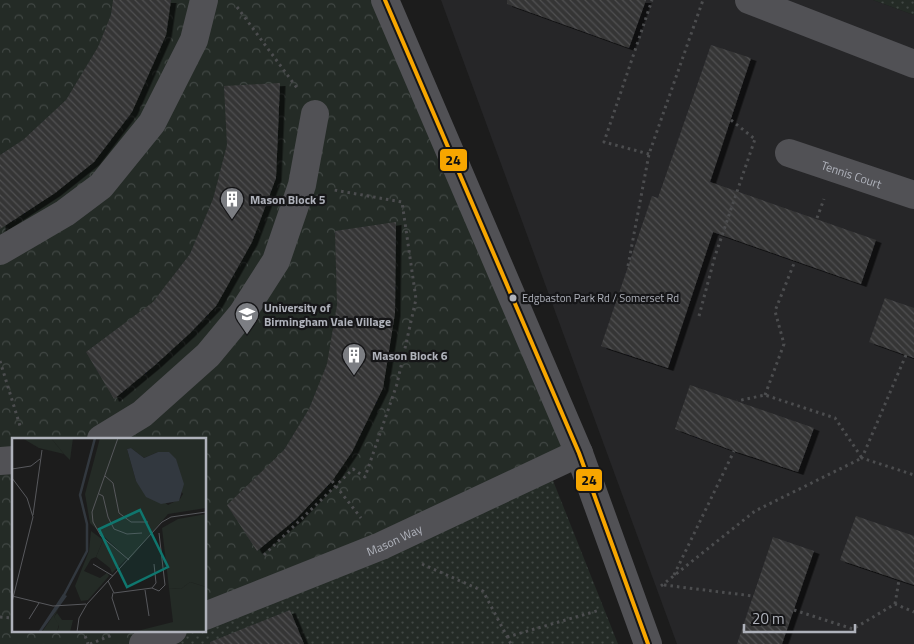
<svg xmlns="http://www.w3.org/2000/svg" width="914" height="644" font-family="'Titillium Web',sans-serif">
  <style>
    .built { fill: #262628 }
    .grass { fill: url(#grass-dots) }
    .forest { fill: url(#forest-crowns) }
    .building { fill: url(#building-back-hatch); filter: url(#shadow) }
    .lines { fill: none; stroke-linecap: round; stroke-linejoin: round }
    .path { stroke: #4c4d4f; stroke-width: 3; stroke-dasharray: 2.5 4; stroke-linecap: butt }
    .minor { stroke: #515155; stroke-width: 28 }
    .bus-1-casing { stroke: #161618; stroke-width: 8 }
    .bus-1 { stroke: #f7a600; stroke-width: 4 }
    .bus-dot { fill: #afb2bb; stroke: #161618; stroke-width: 2 }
    .labels { text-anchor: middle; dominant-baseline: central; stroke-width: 4.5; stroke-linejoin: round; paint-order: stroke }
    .bus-label { font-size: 11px; fill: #afb2bb; stroke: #161618; text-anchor: start }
    .street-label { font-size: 12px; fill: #afb2bb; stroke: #161618 }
    .poi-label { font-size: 12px; font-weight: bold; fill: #afb2bb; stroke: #161618; text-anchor: start }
    .inset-river { fill: none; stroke: #32383f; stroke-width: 2.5 }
    .inset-road { fill: none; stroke: #57585c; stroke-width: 1 }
    .view { fill: #0f766e; fill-opacity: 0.15; stroke: #0f766e; stroke-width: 2.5 }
    .inset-edge { fill: none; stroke: #afb2bb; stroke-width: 2.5 }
    .line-badge { stroke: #161618; stroke-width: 2 }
    .pale-badge-label { font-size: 14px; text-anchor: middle; font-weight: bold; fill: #111 }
  </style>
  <defs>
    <pattern id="grass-dots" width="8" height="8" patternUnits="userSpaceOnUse" patternTransform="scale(1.25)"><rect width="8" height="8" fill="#242b26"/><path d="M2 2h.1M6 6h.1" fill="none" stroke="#414744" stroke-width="1.8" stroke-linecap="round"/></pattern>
    <pattern id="forest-crowns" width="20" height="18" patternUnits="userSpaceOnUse" patternTransform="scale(1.25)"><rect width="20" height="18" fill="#242b26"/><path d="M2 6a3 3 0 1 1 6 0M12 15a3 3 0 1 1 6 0" fill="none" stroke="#414744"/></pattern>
    <pattern id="building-back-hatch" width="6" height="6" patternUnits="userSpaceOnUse" patternTransform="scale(1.25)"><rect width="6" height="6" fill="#353536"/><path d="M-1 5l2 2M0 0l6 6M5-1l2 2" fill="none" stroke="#505051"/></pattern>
    <filter id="shadow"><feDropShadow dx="5.5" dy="3" stdDeviation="0" flood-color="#0009"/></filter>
  </defs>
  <rect width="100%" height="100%" fill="#1c1c1c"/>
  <!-- built -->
  <path class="built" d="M441 0H873L914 15V644H677Z"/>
  <!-- grass -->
  <path class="grass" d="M873 0H914V15Z
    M550 473 618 644H143L173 630H205V616Z"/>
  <!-- forest -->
  <path class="forest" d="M0 0H385L579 453 205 616V439H14V630H173L143 644H0Z"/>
  <!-- building -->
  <path class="building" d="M113 0H171L166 35 132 112 94 162 55 193 0 229V155L23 140 66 100 98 47 111 15Z
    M507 0H646L629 48 507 4Z
    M711 45 751 58 710 182 876 240 861 284 713 232 668 368 601 346 652 196 658 198Z
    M280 83 276 178 252 242 216 306 189 334 155 365 114 399 86 352 153 302 190 254 213 199 227 145 224 86Z
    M396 222 395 313 383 388 352 452 332 481 296 519 257 551 227 505 284 450 309 409 327 364 337 305 335 231Z
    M885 298 914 308V358L869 342Z
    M690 385 814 428 798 472 734 451 675 429Z
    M856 516 914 536V585L840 560Z
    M773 537 814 551 782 644H737Z
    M290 610 304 644H210V642Z"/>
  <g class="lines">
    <!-- path -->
    <path class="path" d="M237 7 297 88
      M731 120 756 140
      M649 154 604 142 652 0
      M817 218 824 199
      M628 266 649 154 703 0
      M699 316 715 256 755 139
      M906 355 862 458 914 475
      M0 361 21 429
      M765 395 784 344 775 311 795 261
      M332 481 361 518
      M264 555 353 469 365 477 397 384 416 299 402 202 334 190
      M422 564 483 591 511 644
      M674 575 734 451
      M664 585 753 596
      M661 586 755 511 862 458 835 418 765 395 737 401
      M895 604 899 580
      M794 610 853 629 895 604 914 612
      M0 617 14 618
      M83 630 88 644
      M507 637 600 610
      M90 644 112 635"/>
    <!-- minor -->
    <g class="minor">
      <path d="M385 0 579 453 648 644"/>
      <path d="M749 0 914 64"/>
      <path id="s1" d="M789 153 914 195"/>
      <path d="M0 251 65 213 101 186 152 123 194 40 204 0"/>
      <path d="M101 439 142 414 208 355 242 314 276 261 302 185 315 114"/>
      <path d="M0 461 14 460"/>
      <path id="s2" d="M205 616 381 546 579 453"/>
      <path d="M143 644 173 630"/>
    </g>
    <!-- bus-1 casing -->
    <g class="bus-1-casing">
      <path id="bus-1" d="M385 0 579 453 648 644"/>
    </g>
    <!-- bus-1 -->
    <use href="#bus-1" class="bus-1"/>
  </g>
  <!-- icons -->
  <defs>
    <g id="building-pin" transform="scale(1.25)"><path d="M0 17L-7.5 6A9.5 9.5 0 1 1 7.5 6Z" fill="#7c7e83" stroke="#161618"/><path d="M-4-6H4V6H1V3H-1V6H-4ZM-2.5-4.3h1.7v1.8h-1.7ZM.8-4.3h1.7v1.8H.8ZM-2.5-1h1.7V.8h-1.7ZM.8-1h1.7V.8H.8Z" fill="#fff"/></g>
    <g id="university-pin" transform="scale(1.25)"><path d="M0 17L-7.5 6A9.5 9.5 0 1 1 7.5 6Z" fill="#7c7e83" stroke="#161618"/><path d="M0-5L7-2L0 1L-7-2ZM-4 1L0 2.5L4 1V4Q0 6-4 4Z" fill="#fff"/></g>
  </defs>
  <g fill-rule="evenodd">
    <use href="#building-pin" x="232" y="199"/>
    <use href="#university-pin" x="247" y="314"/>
    <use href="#building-pin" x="354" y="355"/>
  </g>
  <!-- markers -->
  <circle class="bus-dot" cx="513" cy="298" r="4.5"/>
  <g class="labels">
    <!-- bus labels -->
    <g class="bus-label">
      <text x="522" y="298">Edgbaston Park Rd / Somerset Rd</text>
    </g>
    <!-- street labels -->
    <g class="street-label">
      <text stroke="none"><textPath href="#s1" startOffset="66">Tennis Court</textPath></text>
      <text stroke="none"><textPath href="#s2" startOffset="204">Mason Way</textPath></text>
    </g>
    <!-- poi labels -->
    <g class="poi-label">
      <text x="250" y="199">Mason Block 5</text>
      <text x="264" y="307">University of<tspan x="264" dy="14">Birmingham Vale Village</tspan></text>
      <text x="372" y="355">Mason Block 6</text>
    </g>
  </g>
  <!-- overview -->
  <g transform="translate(12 438)">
    <rect width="194" height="194" fill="#1c1c1c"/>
    <path d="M194 76V149L178 144 169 151 157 150 150 90 166 81ZM92 100 115 120 100 135 98 130 84 119ZM45 175 50 182H61L58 194H45L47 188 42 179Z" fill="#242b26"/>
    <path d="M10 0H39L52 16 27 10ZM88 0H194V70L156 76 117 122 78 85 73 56ZM119 10 132 20 146 14 171 56 168 61 156 67 124 43 115 11ZM79 93 91 102 84 119 79 121 72 133 88 140 95 135 97 138 76 162 69 163 63 148 77 113ZM178 144 194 149V194H121L161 184 157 150 169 151ZM47 169 42 179 47 186 45 194H30Z" fill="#242b26" fill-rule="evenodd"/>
    <path d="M39 0H61L58 22 52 16Z" fill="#242b26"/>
    <path d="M119 10 132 20 146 14H157L164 21 172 46 167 63 149 66 134 59 124 43 115 11ZM51 156 55 158 29 194H26Z" fill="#32383f"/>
    <path class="inset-river" d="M51 159 75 113V86L68 57 83 0"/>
    <path class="inset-road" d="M106 0 80 74 81 84 89 98 117 122M0 31 19 28 28 21M93 38 101 45 107 75 119 84H136M0 40 15 60 21 79 0 164M87 56 91 58 96 79 102 91 115 96 130 95M21 77 30 12M81 126 101 138M96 143 102 155 140 150 144 145 142 126M140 150 147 153 153 147 147 95M133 152 137 178M101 155 100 160 107 182M0 158 41 168 74 166M17 181 27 165M65 194 67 180 75 166 150 84 159 79 194 74"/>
    <path class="view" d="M128 72 156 129 115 149 87 91Z"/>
    <rect width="194" height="194" class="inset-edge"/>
  </g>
  <g class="line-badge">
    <rect x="439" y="148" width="29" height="24" rx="5" fill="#f7a600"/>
    <rect x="575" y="468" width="28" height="24" rx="5" fill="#f7a600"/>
  </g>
  <g class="pale-badge-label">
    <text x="453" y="165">24</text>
    <text x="589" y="485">24</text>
  </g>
  <!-- scale -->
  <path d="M744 624v8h111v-8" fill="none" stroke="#afb2bb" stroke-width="2.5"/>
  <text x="752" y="624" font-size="15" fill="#afb2bb" stroke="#161618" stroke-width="4" paint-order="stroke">20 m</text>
</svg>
